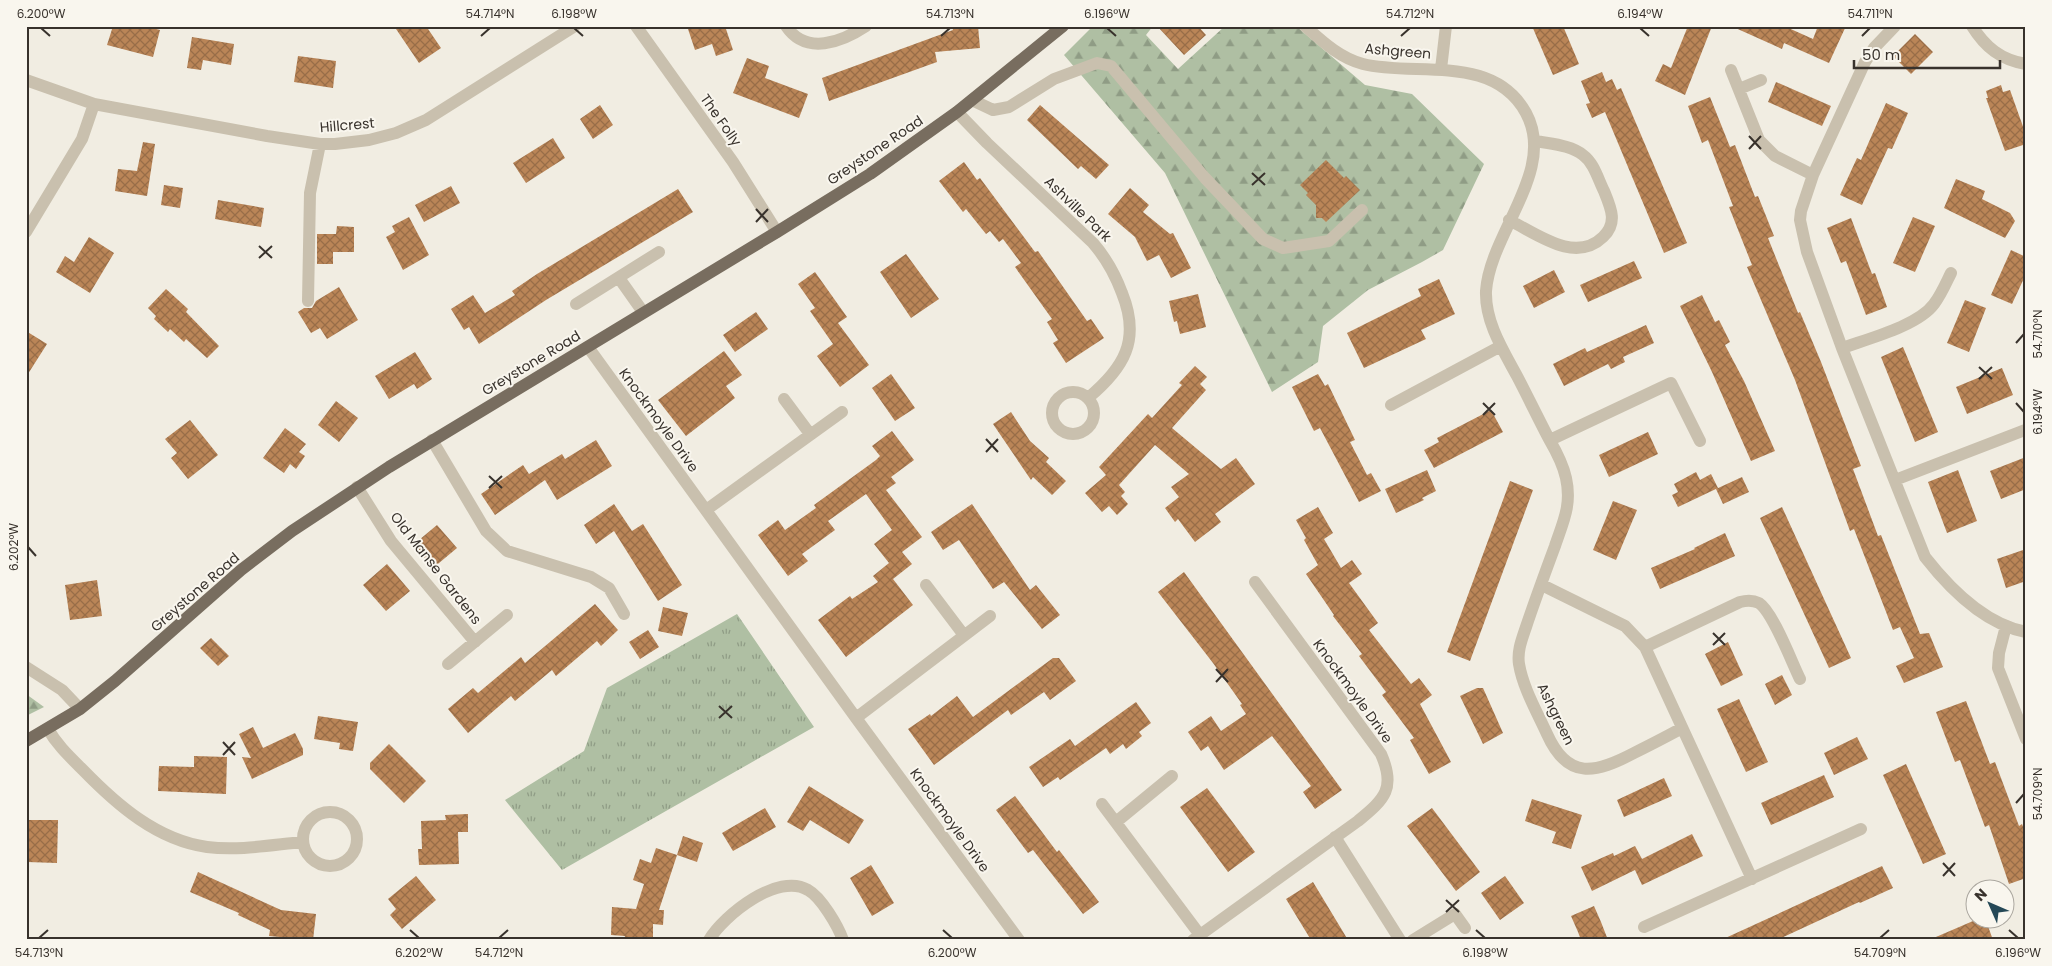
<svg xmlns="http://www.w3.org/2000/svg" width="2052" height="966" font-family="Poppins,sans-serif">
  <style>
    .grass { fill: url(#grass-tufts) }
    .forest { fill: url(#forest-firs) }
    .building { fill: url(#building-cross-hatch) }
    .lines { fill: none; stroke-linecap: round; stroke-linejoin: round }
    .minor { stroke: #c9c0ae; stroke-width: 12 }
    .major { stroke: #786d5f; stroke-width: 12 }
    .ticks { fill: none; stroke: #38322c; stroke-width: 2 }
    .labels { text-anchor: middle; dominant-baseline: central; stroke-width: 4; stroke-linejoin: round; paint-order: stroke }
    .street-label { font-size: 14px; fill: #38322c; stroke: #f9f6ee }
    .neatline { fill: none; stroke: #38322c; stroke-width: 2 }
    .ticks-label { font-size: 12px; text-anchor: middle; fill: #38322c }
  </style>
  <defs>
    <pattern id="grass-tufts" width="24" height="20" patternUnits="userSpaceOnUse" patternTransform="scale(1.25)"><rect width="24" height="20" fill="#afbfa3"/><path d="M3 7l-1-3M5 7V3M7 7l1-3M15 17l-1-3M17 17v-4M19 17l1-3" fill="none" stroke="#8f9c85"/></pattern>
    <pattern id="forest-firs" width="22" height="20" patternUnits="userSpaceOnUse" patternTransform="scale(1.25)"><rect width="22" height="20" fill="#afbfa3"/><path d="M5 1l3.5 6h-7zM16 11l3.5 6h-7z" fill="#8f9c85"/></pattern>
    <pattern id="building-cross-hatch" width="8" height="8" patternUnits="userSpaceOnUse" patternTransform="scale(1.25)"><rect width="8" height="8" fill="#ba8557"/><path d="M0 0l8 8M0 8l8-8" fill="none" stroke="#986d48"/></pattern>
  </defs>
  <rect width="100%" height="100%" fill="#f1ede2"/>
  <!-- grass -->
  <path class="grass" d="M737 614 814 727 562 870 505 800 584 751 607 688Z"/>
  <!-- forest -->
  <path class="forest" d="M1093 26H1153L1146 35 1178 69 1225 26H1296L1365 85 1412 94 1484 164 1443 250 1422 262 1368 290 1323 326 1318 362 1272 392 1165 173 1064 55Z
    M26 694 44 707 26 716Z"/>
  <!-- building -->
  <path class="building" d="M113 26H145L160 30 153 57 107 45Z
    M394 26H426L441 48 419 63Z
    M697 26H725L733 50 716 56 712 44 695 50 688 29Z
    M952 26H978L980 48 935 52 937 62 829 101 822 78 953 30Z
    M1157 26H1198L1206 35 1184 55Z
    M1532 26H1563L1579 64 1553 75Z
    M1688 26H1712L1685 95 1655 81 1663 64 1671 68Z
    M1731 26H1784L1813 39 1818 26H1846L1829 63 1784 43 1782 49Z
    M1915 34 1933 52 1911 74 1893 56Z
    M192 37 234 44 231 65 203 60 201 70 187 68Z
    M298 56 336 61 333 88 294 82Z
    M747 58 769 66 765 78 808 94 799 118 733 93Z
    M1602 72 1606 82 1612 79 1617 90 1621 88 1687 243 1664 253 1605 112 1592 118 1586 104 1590 103 1581 81Z
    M1776 82 1831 106 1822 126 1768 102Z
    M2001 85 2003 92 2010 90 2026 135V144L2005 151 1986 98H1988L1986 91Z
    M1710 97 1730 147 1735 145 1755 197 1758 196 1774 236 1768 238 1798 313 1800 312 1821 362 1861 466 1853 469 1878 536 1881 535 1920 634 1929 633 1943 667 1904 683 1896 666 1914 658 1900 627 1893 630 1854 529 1850 531 1795 380 1747 267 1752 265 1729 207 1733 206 1708 140 1702 143 1688 106Z
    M1886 103 1908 113 1892 149 1888 148 1862 205 1840 195 1857 158 1861 160Z
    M600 105 613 125 593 139 580 119Z
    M1040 105 1109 165 1096 179 1081 166 1078 169 1027 120Z
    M553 138 565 158 526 183 513 163Z
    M143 142 155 144 147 196 115 191 118 169 137 171Z
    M1326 160 1344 178 1346 176 1360 190 1326 222 1322 218H1316V205L1306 195 1308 193 1300 185Z
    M964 162 977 180 980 178 1035 252 1038 251 1087 321 1091 319 1104 338 1066 363 1053 343 1058 340 1047 322 1052 319 1015 267 1021 263 1003 239 999 242 990 231 986 234 966 209 963 212 939 181Z
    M1956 179 1985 191 1982 199 2010 213 2015 221 2005 238 1944 208Z
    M164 185 183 188 180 208 161 205Z
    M451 186 460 203 424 222 415 205Z
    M1130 188 1149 205 1143 212 1170 234 1173 233 1191 268 1171 278 1159 255 1147 261 1135 237 1108 214Z
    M678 189 693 212 546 300 479 344 469 327 464 330 451 309 473 295 485 313 515 295 512 291 537 274Z
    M218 200 264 208 261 227 215 219Z
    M409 217 429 255 403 270 386 237 395 232 392 226Z
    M1913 217 1935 226 1915 272 1893 263Z
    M1851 218 1872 274 1875 273 1887 307 1866 315 1846 261 1841 263 1827 228Z
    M337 226 354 227V252H333V264H317V234H336Z
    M89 237 114 253 90 293 56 272 65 256 74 262Z
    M2011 250 2026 257V274L2012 304 1991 295Z
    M906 254 939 299 911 318 880 272Z
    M1634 261 1642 278 1588 302 1580 285Z
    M1554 270 1565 292 1534 308 1523 286Z
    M815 272 847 317 838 323 869 365 840 387 817 356 833 344 810 311 815 308 798 284Z
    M1439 279 1455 314 1421 330 1426 339 1364 368 1347 333 1421 296 1418 289Z
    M339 287 358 320 327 339 320 328 311 333 298 312 304 308H312L316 301Z
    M166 289 188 309 186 312 219 346 207 358 186 339 184 342 170 329 168 332 154 319 156 316 148 308Z
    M1198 294 1206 327 1180 334 1177 321 1174 322 1169 301Z
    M1702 295 1715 322 1719 320 1730 342 1725 345 1744 381 1775 451 1751 461 1712 372 1680 306Z
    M1965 300 1986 308 1969 352 1947 343Z
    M756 312 768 329 735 352 723 335Z
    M1646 325 1654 343 1623 357 1625 362 1611 369 1608 364 1564 386 1553 364 1585 348 1587 352Z
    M26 331 47 344 26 377Z
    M1903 347 1938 432 1915 442 1881 357Z
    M724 351 742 375 726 386 735 398 686 436 658 400Z
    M415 352 432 379 417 389 414 384 389 399 375 376Z
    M1195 366 1207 377 1200 384 1206 390 1172 428 1221 469 1236 458 1255 484 1215 514 1221 522 1195 542 1178 519 1175 522 1165 508 1179 497 1171 487 1189 474 1155 445 1119 485 1125 492 1121 496 1128 504 1117 515 1109 506 1102 512 1085 493 1106 475 1099 467 1148 414 1152 418 1182 385 1179 383Z
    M2002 368 2013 395 1967 414 1956 387Z
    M891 374 915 408 895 421 872 388Z
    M1318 374 1325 386 1328 384 1355 440 1350 442 1367 475 1371 473 1381 491 1359 502 1320 428 1314 431 1292 387Z
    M336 401 358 418 339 442 318 425Z
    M1491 410 1503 432 1434 468 1424 450 1439 442 1437 438Z
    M1011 412 1030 441 1049 458 1046 462 1066 481 1052 495 1033 477 1031 480 993 424Z
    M190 420 218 455 188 479 171 458 177 453 165 439Z
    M285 428 306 444 299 452 305 456 296 469 290 464 284 473 263 458Z
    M892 431 914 460 891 477 896 483 886 490 922 537 902 552 912 564 893 579 913 605 846 657 818 620 850 596 852 599 878 582 873 576 889 563 874 544 892 530 866 494 828 521 835 530 802 554 808 561 788 576 758 535 778 520 785 530 816 508 814 505 876 460 880 456 872 446Z
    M1648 432 1658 454 1609 477 1599 455Z
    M596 440 612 466 557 500 545 480 495 515 481 494 523 465 529 474 562 454 565 459Z
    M2026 457V489L2001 499 1990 471Z
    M1427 470 1436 491 1422 498 1424 500 1396 513 1385 489Z
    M1958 470 1977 521 1947 533 1928 482Z
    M1696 472 1700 480 1711 474 1718 488 1678 507 1672 495 1678 492 1674 484Z
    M1742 477 1749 492 1723 504 1716 489Z
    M1510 481 1533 490 1470 661 1447 652Z
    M1613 501 1637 510 1616 560 1593 550Z
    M614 504 632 531 643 524 682 585 658 601 614 531 596 544 584 525Z
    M972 504 1030 590 1036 585 1060 615 1042 629 1004 582 993 589 959 540 943 550 931 532Z
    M1318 507 1333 533 1324 539 1341 568 1352 560 1362 574 1349 583 1378 623 1369 630 1411 684 1419 678 1432 695 1420 704 1451 762 1429 774 1410 740 1414 738 1382 695 1386 692 1359 656 1362 654 1333 616 1334 615 1306 574 1318 565 1304 540 1306 538 1296 520Z
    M1782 507 1851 658 1829 668 1760 518Z
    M437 525 457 548 433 568 413 545Z
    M1725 533 1735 556 1660 589 1651 568 1695 549 1694 548Z
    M2026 549V581L2006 588 1997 559Z
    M387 564 410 591 386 611 363 585Z
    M1184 572 1342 790 1315 809 1303 792 1311 786 1272 736 1224 770 1208 746 1201 751 1188 732 1211 716 1221 731 1246 714 1240 705 1242 704 1213 663 1158 592Z
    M97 580 102 616 70 620 65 585Z
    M595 604 618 630 601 646 597 641 556 676 552 670 515 701 511 696 468 733 448 709 473 688 478 693 521 657 525 663Z
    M663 607 688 613 682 636 658 631Z
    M648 630 659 647 640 659 629 642Z
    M211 638 229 656 218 666 200 648Z
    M1728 642 1743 675 1721 686 1705 654Z
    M1053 658H1059L1076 681 1050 700 1044 692 1011 715 1008 710 934 765 908 729 930 714 931 716 957 696 973 717Z
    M1782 675 1792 695 1775 705 1765 684Z
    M1477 688H1483L1503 733 1483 744 1460 696Z
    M1739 699 1768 762 1746 772 1717 709Z
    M1966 701 1990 764 1995 762 2019 826 2022 824 2026 834V878L2009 884 1989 825 1985 827 1960 760 1955 762 1936 712Z
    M1136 702 1151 723 1139 732 1142 736 1126 749 1123 744 1110 754 1106 748 1060 780 1058 777 1043 787 1029 767 1070 739 1075 746Z
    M318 716 358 722 353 751 339 749 340 743 314 739Z
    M253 727 263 748 295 733 303 749V755L252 779 242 757 251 758 239 734Z
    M1857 737 1868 759 1834 775 1824 753Z
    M389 744 426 781 404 803 370 769V763Z
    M194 756 227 757 226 794 158 791 159 766 194 767Z
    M1906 764 1946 854 1923 864 1883 775Z
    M1824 775 1834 797 1771 825 1761 803Z
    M1664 778 1672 796 1624 817 1617 800Z
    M809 786 864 820 849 844 810 820 803 831 787 822Z
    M1207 788 1255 852 1228 872 1180 807Z
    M1015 796 1057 852 1059 850 1099 902 1083 914 1033 850 1028 853 996 810Z
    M1532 799 1582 815 1571 849 1552 843 1556 832 1525 821Z
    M765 808 776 827 733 851 722 833Z
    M1432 808 1480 872 1456 891 1407 826Z
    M468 814V832H458L459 864 419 865 418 849H422L421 821 446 820 445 815Z
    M28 820H58L57 863 27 862Z
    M1692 834 1703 856 1642 885 1635 870 1592 891 1581 867 1613 853 1614 856 1635 846 1642 859Z
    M683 836 703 843 697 862 677 855Z
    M656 848 677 855 659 910H664L663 925 653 924V940H624L625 936 611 935 612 907 636 909 644 884 633 880 640 859 651 863Z
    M871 865 894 903 872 916 850 878Z
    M1882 866 1893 888 1860 903 1859 902 1777 940H1721Z
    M198 872 281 910 316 914 313 940 269 936 270 930 238 915 239 913 190 892Z
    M416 876 436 900 402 929 390 915 396 909 388 899Z
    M1505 876 1524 903 1500 920 1481 893Z
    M1313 882 1348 940H1311L1286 899Z
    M1594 906 1601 922 1608 940H1581L1578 932 1571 916Z
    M1980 918H1985L1993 940H1929Z"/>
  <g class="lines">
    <!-- minor -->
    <path class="minor" d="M636 26 733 162 777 232
      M786 26C806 56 842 42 866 26
      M1305 26C1323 42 1340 58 1363 64 1416 77 1493 53 1526 113 1557 170 1490 233 1486 291 1485 322 1503 350 1517 376 1528 397 1538 418 1549 439 1556 451 1563 464 1566 478 1572 505 1563 522 1555 546 1545 573 1535 600 1526 627 1522 639 1517 651 1519 664 1523 688 1537 712 1547 734 1568 781 1596 773 1634 753 1650 745 1666 737 1682 728
      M1895 26 1874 48 1865 62 1813 175 1801 211 1800 220 1807 252 1842 348 1925 557C1950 589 1984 624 2026 632
      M1972 26C1985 47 2001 60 2026 64
      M1441 69 1446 26
      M1731 70 1759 140 1775 156 1813 175
      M26 80 94 104 267 136 320 144H335L369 140 396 133 426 120 575 26
      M1739 89 1761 80
      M972 100 993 110 1009 107 1054 79 1097 63 1111 66 1205 178 1263 239 1283 248 1329 241 1362 210
      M957 112 987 143 1093 243C1106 258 1115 274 1122 293 1141 340 1124 368 1088 398
      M1509 220C1537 234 1575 264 1603 237 1618 223 1611 208 1604 191 1598 179 1594 163 1583 155 1571 145 1551 144 1536 141
      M26 232 82 139 94 104
      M619 278 643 312
      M308 301 310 193 320 144
      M576 304 659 252
      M588 347 856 718 1019 940
      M1842 348C1867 339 1918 326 1934 304 1941 295 1946 283 1951 273
      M1052 413a21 21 0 1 1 42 0a21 21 0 1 1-42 0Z
      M784 399 810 434
      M1391 405 1501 346
      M432 440 486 531 507 551 591 577 609 588 624 614
      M1550 440 1671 383 1700 441
      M1895 480 2025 430
      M357 487 391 541 475 642
      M706 510 842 412
      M926 585 963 634
      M1542 585 1625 626 1645 647 1752 879
      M2006 626 1999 653 1998 668 2026 739
      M1645 647 1740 602C1747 600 1753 600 1759 603 1773 612 1792 663 1800 679
      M448 664 507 615
      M26 667 62 690 80 709
      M856 718 990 616
      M48 729C57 745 70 757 83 770 117 805 157 840 207 847 238 851 271 845 302 842
      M1102 804 1200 935
      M303 839a27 27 0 1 1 54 0a27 27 0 1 1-54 0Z
      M1116 822 1172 776
      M1335 837 1400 940
      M1644 927 1861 829
      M709 940C724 915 778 872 808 890 821 897 838 926 843 940
      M1193 940 1358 821C1385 799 1396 788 1381 754L1255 582
      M1413 940 1455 914 1465 928"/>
    <!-- major -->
    <path class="major" d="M26 741 80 709 115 681 241 570 292 531 389 467 777 232 870 174 957 112 1063 26"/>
  </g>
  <!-- ticks -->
  <path class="ticks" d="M41 28 50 36M574 28 583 36M1107 28 1116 36M1640 28 1649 36M481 36 490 28M941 36 950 28M1401 36 1410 28M1862 36 1870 28M1749 136 1761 149M1749 149 1761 136M1252 173 1265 185M1252 185 1265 173M756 209 768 222M756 222 768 209M259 246 272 258M259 258 272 246M2016 343 2024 334M1979 367 1992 379M1979 379 1992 367M1483 403 1495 415M2016 403 2024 412M1483 415 1495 403M986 439 998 452M986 452 998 439M489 476 502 488M489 488 502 476M28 547 36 556M1713 633 1725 645M1713 645 1725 633M1216 669 1228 682M1216 682 1228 669M719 706 732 718M719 718 732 706M223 742 235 755M223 755 235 742M2016 803 2024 794M1943 863 1955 876M1943 876 1955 863M1446 900 1459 912M1446 912 1459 900M410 930 419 938M943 930 952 938M1476 930 1485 938M2009 930 2018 938M39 938 48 930M499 938 508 930M1880 938 1889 930"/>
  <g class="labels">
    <!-- street labels -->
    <g class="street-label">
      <text transform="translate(1398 51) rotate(5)">Ashgreen</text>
      <text transform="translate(721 120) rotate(55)">The Folly</text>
      <text transform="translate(347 125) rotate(-5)">Hillcrest</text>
      <text transform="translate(875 150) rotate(-34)">Greystone Road</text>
      <text transform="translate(1078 209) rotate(44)">Ashville Park</text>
      <text transform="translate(531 363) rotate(-31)">Greystone Road</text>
      <text transform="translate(659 420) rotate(54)">Knockmoyle Drive</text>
      <text transform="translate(436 568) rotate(52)">Old Manse Gardens</text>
      <text transform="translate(195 592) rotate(-41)">Greystone Road</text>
      <text transform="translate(1353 691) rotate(54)">Knockmoyle Drive</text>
      <text transform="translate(1556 714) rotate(64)">Ashgreen</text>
      <text transform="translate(950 820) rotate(54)">Knockmoyle Drive</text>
    </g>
  </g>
  <!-- border -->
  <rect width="2052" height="966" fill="none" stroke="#f9f6ee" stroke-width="55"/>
  <!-- north arrow -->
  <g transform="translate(1990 904) rotate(315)"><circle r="24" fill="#f9f6ee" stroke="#aca8a0"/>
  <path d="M0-4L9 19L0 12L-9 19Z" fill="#254856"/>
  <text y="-8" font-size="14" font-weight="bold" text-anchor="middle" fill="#38322c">N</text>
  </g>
  <!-- scale -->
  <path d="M1854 60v8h146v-8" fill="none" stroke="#38322c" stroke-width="2.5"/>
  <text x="1862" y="60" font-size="15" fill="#38322c" stroke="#f9f6ee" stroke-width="4" paint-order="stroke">50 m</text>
  <rect x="28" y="28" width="1996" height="910" class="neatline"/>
  <g class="ticks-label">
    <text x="41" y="18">6.200°W</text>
    <text x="490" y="18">54.714°N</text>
    <text x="574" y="18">6.198°W</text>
    <text x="950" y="18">54.713°N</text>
    <text x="1107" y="18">6.196°W</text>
    <text x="1410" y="18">54.712°N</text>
    <text x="1640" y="18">6.194°W</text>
    <text x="1870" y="18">54.711°N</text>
    <text transform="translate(2038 334) rotate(-90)" y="4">54.710°N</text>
    <text transform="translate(2038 412) rotate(-90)" y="4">6.194°W</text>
    <text transform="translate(14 547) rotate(-90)" y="4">6.202°W</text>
    <text transform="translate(2038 794) rotate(-90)" y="4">54.709°N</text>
    <text x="39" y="957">54.713°N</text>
    <text x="419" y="957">6.202°W</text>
    <text x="499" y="957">54.712°N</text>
    <text x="952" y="957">6.200°W</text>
    <text x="1485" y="957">6.198°W</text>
    <text x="1880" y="957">54.709°N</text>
    <text x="2018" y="957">6.196°W</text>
  </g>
</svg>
